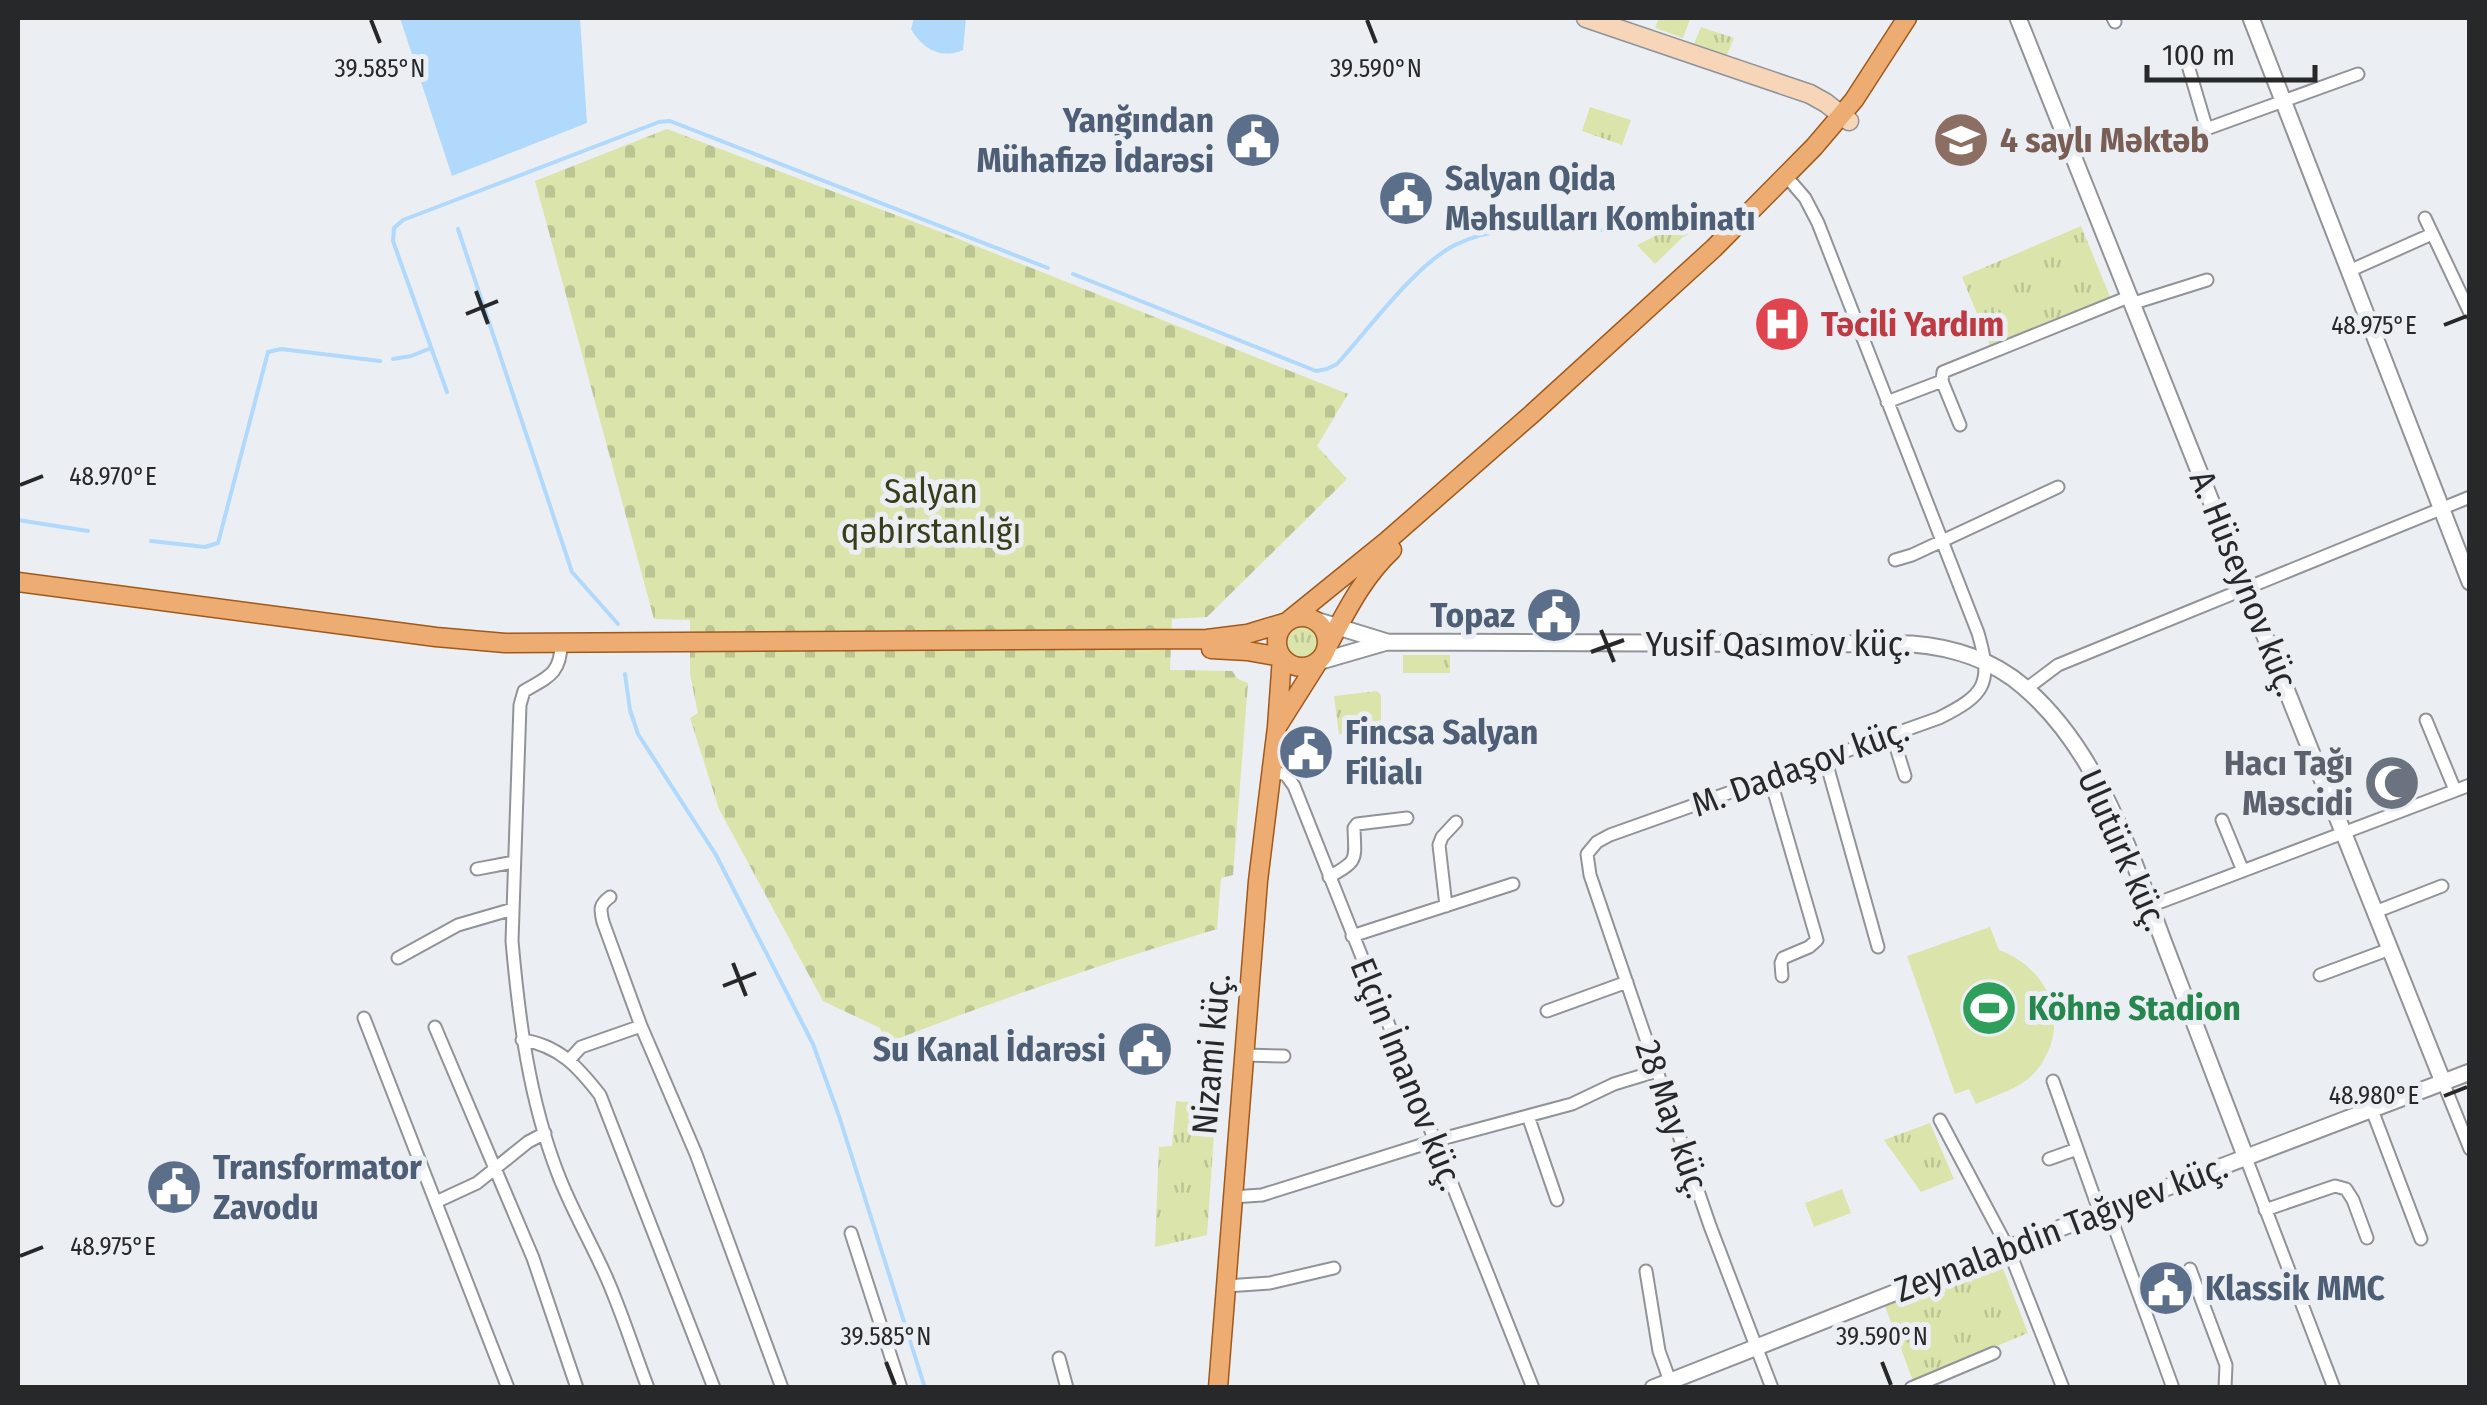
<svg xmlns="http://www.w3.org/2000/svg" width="2487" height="1405" font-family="'Fira Sans Condensed',sans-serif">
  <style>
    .grass { fill: url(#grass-tufts) }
    .cemetery { fill: url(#cemetery-stones) }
    .garden { fill: #dae4ab }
    .water { fill: #b0d9fc }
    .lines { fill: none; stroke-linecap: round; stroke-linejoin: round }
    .stream { stroke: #b0d9fc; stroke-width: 4 }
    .minor-casing { stroke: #909397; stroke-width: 15 }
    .tertiary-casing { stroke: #909397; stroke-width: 19 }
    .secondary-casing { stroke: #909397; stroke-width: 21 }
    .primary-casing { stroke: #a0591b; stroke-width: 21 }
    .minor { stroke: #fff; stroke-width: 11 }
    .tertiary { stroke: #fff; stroke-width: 15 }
    .secondary { stroke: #f6d5b8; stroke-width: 18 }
    .primary { stroke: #edac71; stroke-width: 18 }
    .ticks { fill: none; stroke: #272829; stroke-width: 4 }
    .labels { text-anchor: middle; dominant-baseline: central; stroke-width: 10; stroke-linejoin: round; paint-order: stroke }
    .service-label { font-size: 35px; font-weight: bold; fill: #4e5e75; stroke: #ebeff3; text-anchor: start }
    .education-label { font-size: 35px; font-weight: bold; fill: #785e54; stroke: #ebeff3; text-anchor: start }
    .health-label { font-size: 35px; font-weight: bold; fill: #be3a42; stroke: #ebeff3; text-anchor: start }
    .park-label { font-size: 35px; fill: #393e1a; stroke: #ebeff3 }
    .street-label { font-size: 35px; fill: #272829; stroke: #ebeff3 }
    .worship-label { font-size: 35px; font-weight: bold; fill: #5b616d; stroke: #ebeff3; text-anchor: end }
    .leisure-label { font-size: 35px; font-weight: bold; fill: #27864d; stroke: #ebeff3; text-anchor: start }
    .ticks-label { font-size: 25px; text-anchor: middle; fill: #272829; stroke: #ebeff3; stroke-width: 10; stroke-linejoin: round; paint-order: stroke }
  </style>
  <defs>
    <pattern id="grass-tufts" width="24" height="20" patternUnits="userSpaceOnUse" patternTransform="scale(2.5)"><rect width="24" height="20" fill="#dae4ab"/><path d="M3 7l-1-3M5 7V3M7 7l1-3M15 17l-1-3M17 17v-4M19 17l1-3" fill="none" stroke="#bbc493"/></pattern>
    <pattern id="cemetery-stones" width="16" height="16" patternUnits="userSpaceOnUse" patternTransform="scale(2.5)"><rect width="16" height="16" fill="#dae4ab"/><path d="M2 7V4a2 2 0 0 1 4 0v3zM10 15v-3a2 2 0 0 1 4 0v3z" fill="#bbc493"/></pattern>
  </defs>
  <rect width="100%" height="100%" fill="#ebeff3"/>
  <!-- grass -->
  <path class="grass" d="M1659 18 1690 19 1683 38 1655 28Z
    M1701 27 1734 38 1727 55 1694 44Z
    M1590 107 1631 120 1622 145 1582 131Z
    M1706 211 1713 223 1683 237 1655 264 1637 245Z
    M2081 226 2111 299 1991 348 1962 277Z
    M1287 642a15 15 0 1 1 30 0a15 15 0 1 1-30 0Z
    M1403 655H1450V673H1403Z
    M1377 691 1381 695V730L1339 734 1334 696Z
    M1176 1101 1216 1104 1207 1235 1155 1247 1159 1147 1172 1146Z
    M1930 1123 1954 1179 1921 1192 1884 1140Z
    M2000 1261 2028 1333 1913 1381 1885 1306Z"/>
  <!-- cemetery -->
  <path class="cemetery" d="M667 129 941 232 1348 394 1317 446 1347 479 1207 617 1172 619 1170 670 1232 671 1238 679 1248 683 1233 875 1221 878 1217 929C1105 962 996 1001 886 1043L880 1028 823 1001 719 809 690 718 698 713 690 674V620L654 619 535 181Z"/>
  <!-- garden -->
  <path class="garden" d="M1990 927 1999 950C2051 969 2072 1025 2037 1070 2023 1088 1995 1095 1976 1104L1969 1089 1955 1094 1907 956Z
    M1842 1189 1851 1213 1814 1227 1805 1203Z"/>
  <!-- water -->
  <path class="water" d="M400 18H580L587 123 452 176Z
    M914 18H966L963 50C940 60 922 48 911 29Z"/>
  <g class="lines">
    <!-- stream -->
    <path class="stream" d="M458 229 572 572 618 624
      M1073 274 1316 371 1327 369 1337 364C1368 330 1415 265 1455 245 1519 213 1591 239 1658 227 1673 224 1687 215 1700 208
      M393 359 411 356 431 348
      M447 392 393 241 394 228 403 220 424 212 659 122 670 121 1048 268
      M18 520 88 531
      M151 541 205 547 218 543 268 352 281 349 380 361
      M625 674 630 710 638 734 716 855 813 1044 839 1116 925 1388"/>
    <!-- minor casing -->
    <g class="minor-casing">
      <path id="minor" d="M2113 18 2115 22
        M2187 62 2205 123 2209 128 2358 74
        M2425 218 2470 313
        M2349 271 2432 234
        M2134 303 2207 280
        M1887 402 1942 381
        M1960 425 1942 381 1943 372 2131 296
        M1895 560 1912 555 2058 487
        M561 643C561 674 548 677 524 691L520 705 512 941C519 1020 529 1099 558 1174 571 1208 589 1239 604 1272 621 1309 633 1349 648 1388
        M2026 689 2058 665 2470 497
        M2426 720 2455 790
        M1892 734 1905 776
        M1825 758 1878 947
        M1271 771 1286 775 1294 786 1533 1388
        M1770 778 1817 940 1809 947 1783 958 1781 963 1782 976
        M2222 820 2243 871
        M477 869 514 862
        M1329 877C1359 860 1355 861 1354 828L1357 824 1407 818
        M610 897C599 905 600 909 603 922L641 1026 696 1154 782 1388
        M1446 906 1439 845 1442 837 1456 822
        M2150 906 2470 785
        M2375 912 2442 886
        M1352 936 1513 884
        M398 958 458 925 513 909
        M2320 975 2390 949
        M1547 1011 1627 982
        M364 1018 508 1388
        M435 1027 533 1258 577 1388
        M522 1040C559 1045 579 1068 600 1095L714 1388
        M1244 1055 1284 1056
        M570 1059 581 1047 641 1026
        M2053 1081 2100 1213
        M2443 1082 2470 1149
        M2372 1110 2421 1239
        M1528 1116 1557 1200
        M1940 1120 2008 1248 2063 1388
        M2246 1158 2334 1388
        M2049 1159 2077 1149
        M1232 1197 1262 1195 1434 1141 1572 1104 1614 1084 1657 1071
        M436 1202 477 1183 528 1142 545 1133
        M2108 1210 2173 1388
        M2265 1210 2335 1186 2346 1189 2353 1200 2367 1238
        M851 1233 901 1388
        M2190 1269 2226 1365 2225 1388
        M1646 1271 1659 1351 1670 1381
        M1226 1286 1270 1283 1334 1268
        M1059 1358 1067 1388
        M1772 1388 1710 1226 1590 875 1587 854 1597 842 1610 835 1939 718C1985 695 1993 684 1978 633L1818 223 1805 198 1792 183
        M1911 1388 1994 1353"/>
    </g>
    <!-- tertiary casing -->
    <g class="tertiary-casing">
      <path id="tertiary" d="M2018 18 2443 1082
        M2251 18 2470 582
        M1309 618 1387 642 1318 662
        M1387 642 1912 644C1952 647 1993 660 2024 687 2101 753 2132 859 2167 951 2194 1020 2220 1089 2246 1158
        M1653 1388 2008 1248 2470 1072"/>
    </g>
    <!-- secondary casing -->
    <g class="secondary-casing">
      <path id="secondary" d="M1586 18 1810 94 1826 103 1849 121"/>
    </g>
    <!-- primary casing -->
    <g class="primary-casing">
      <path id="primary" d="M18 582 436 637 505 643 1207 639 1247 634 1287 622 1387 541 1533 413 1714 248 1814 147 1854 100 1907 18
        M1277 642a25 25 0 1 1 50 0a25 25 0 1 1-50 0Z
        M1211 649 1247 651 1282 657 1277 727 1318 662
        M1326 649C1345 614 1362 578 1392 550
        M1218 1388 1258 881 1277 727"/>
    </g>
    <!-- minor -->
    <use href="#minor" class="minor"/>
    <!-- tertiary -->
    <use href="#tertiary" class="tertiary"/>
    <!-- secondary -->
    <use href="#secondary" class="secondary"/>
    <!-- primary -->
    <use href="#primary" class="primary"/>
  </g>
  <!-- ticks -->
  <path class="ticks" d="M371 20 380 43M1367 20 1376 43M476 291 488 324M466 314 498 301M2444 325 2467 316M20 485 43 476M1601 630 1614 662M1591 652 1624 640M733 963 746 996M723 986 756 973M2444 1096 2467 1087M20 1256 43 1247M886 1362 895 1385M1882 1362 1891 1385"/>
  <!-- icons -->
  <defs>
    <g id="civic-disc" transform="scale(2.875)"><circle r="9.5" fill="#5c6f8a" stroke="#ebeff3"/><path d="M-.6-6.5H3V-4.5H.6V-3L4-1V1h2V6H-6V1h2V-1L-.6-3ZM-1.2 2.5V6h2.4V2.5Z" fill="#fff"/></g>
    <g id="school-disc" transform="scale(2.875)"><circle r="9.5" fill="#8d6e63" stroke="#ebeff3"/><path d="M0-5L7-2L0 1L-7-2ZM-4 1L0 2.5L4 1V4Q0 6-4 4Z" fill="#fff"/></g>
    <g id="hospital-disc" transform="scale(2.875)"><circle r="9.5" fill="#e0444e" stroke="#ebeff3"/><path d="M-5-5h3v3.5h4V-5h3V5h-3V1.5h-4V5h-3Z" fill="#fff"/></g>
    <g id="mosque-disc" transform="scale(2.875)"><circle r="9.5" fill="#6b7280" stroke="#ebeff3"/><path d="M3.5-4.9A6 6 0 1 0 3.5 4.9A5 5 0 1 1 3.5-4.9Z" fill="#fff"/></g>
    <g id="stadium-disc" transform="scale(2.875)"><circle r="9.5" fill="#2e9e5b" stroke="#ebeff3"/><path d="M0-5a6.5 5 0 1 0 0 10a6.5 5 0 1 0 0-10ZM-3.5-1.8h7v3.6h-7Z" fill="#fff"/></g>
  </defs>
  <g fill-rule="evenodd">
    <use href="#civic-disc" x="1253" y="140"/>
    <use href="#school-disc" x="1961" y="140"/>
    <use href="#civic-disc" x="1406" y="198"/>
    <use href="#hospital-disc" x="1782" y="324"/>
    <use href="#civic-disc" x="1554" y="615"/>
    <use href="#civic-disc" x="1306" y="752"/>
    <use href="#mosque-disc" x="2392" y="783"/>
    <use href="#stadium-disc" x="1989" y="1008"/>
    <use href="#civic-disc" x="1145" y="1049"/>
    <use href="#civic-disc" x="174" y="1187"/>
    <use href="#civic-disc" x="2166" y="1288"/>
  </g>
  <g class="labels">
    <!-- service labels -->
    <g class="service-label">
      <text x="1214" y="120" text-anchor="end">Yanğından<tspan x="1214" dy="40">Mühafizə İdarəsi</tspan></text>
      <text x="1445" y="178">Salyan Qida<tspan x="1445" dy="40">Məhsulları Kombinatı</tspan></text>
      <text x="1515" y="615" text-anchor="end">Topaz</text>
      <text x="1345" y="732">Fincsa Salyan<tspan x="1345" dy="40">Filialı</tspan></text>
      <text x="1106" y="1049" text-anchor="end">Su Kanal İdarəsi</text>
      <text x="213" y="1167">Transformator<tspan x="213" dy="40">Zavodu</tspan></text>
      <text x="2205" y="1288">Klassik MMC</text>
    </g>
    <!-- education labels -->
    <g class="education-label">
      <text x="2000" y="140">4 saylı Məktəb</text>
    </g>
    <!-- health labels -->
    <g class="health-label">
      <text x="1821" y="324">Təcili Yardım</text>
    </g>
    <!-- park labels -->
    <g class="park-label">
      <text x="931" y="491">Salyan<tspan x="931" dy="40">qəbirstanlığı</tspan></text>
    </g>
    <!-- street labels -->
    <g class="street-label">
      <text transform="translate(2245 583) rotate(68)">A. Hüseynov küç.</text>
      <text x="1778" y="644">Yusif Qasımov küç.</text>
      <text transform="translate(1800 767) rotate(-20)">M. Dadaşov küç.</text>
      <text transform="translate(2123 850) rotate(66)">Ulutürk küç.</text>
      <text transform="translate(1211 1054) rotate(-85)">Nizami küç.</text>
      <text transform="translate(1407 1074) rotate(68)">Elçin İmanov küç.</text>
      <text transform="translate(1673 1119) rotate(71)">28 May küç.</text>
      <text transform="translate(2061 1228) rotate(-21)">Zeynalabdin Tağıyev küç.</text>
    </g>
    <!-- worship labels -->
    <g class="worship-label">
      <text x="2353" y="763">Hacı Tağı<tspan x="2353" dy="40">Məscidi</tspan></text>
    </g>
    <!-- leisure labels -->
    <g class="leisure-label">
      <text x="2028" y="1008">Köhnə Stadion</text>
    </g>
  </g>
  <g class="ticks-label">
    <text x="380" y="77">39.585°N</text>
    <text x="1376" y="77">39.590°N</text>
    <text x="2374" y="334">48.975°E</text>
    <text x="113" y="485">48.970°E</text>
    <text x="2374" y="1104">48.980°E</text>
    <text x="113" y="1255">48.975°E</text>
    <text x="886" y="1345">39.585°N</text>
    <text x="1882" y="1345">39.590°N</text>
  </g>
  <!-- border -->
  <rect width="2487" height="1405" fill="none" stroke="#272829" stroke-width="40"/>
  <!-- scale -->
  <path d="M2147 65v15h168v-15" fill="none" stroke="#272829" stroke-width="5"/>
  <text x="2162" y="65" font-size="30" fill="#272829" stroke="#ebeff3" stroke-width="8" paint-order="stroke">100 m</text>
</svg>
